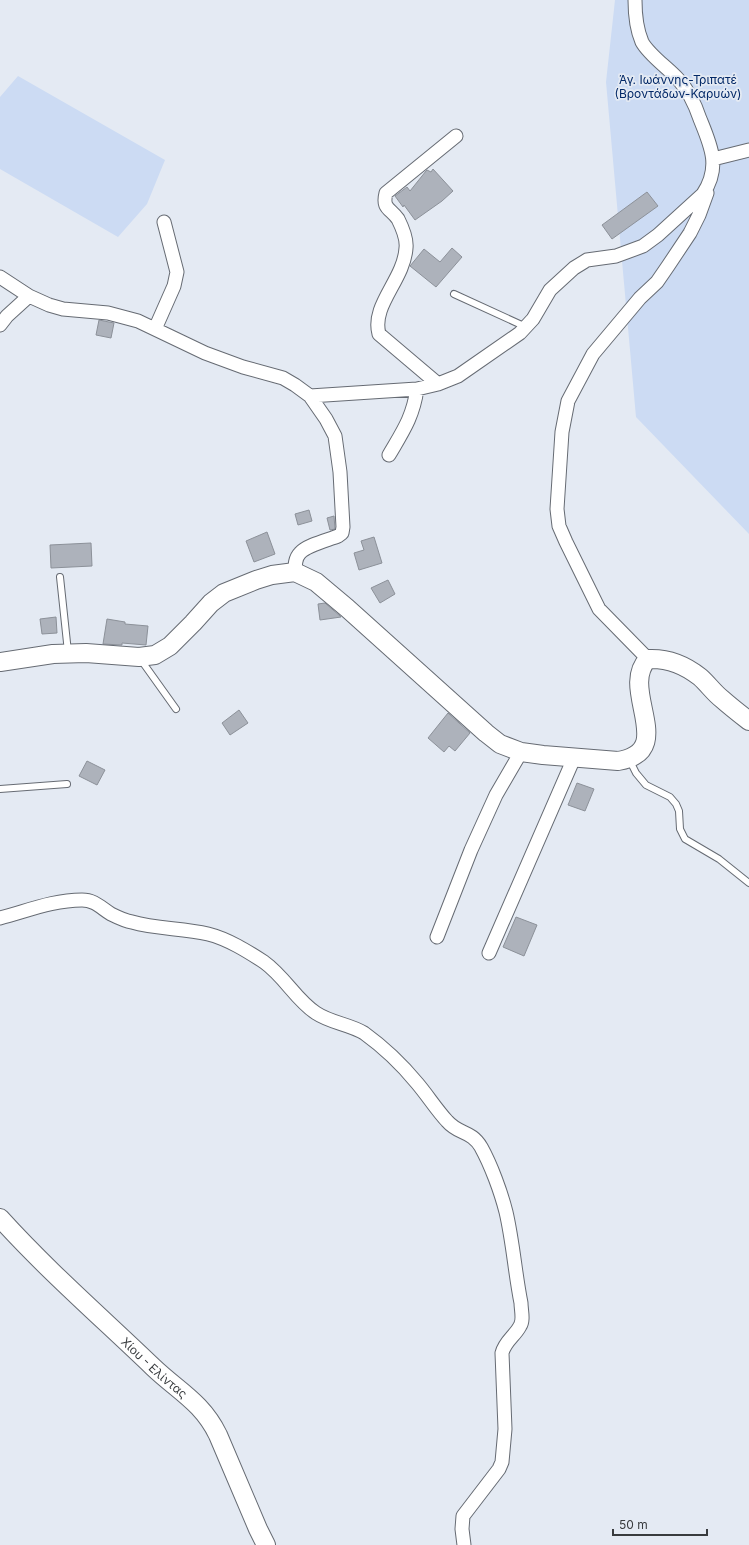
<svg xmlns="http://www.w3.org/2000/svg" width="749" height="1545" font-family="Inter,sans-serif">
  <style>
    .green { fill: #ccdbf3 }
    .building { fill: #adb2bb; stroke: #8c9199 }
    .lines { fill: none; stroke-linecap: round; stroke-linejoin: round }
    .lane-casing { stroke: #666b73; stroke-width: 8 }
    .street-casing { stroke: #666b73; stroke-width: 15 }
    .secondary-casing { stroke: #666b73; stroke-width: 20 }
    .lane { stroke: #fff; stroke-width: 6 }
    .street { stroke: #fff; stroke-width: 13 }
    .secondary { stroke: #fff; stroke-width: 18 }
    .labels { text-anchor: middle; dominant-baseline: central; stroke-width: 3.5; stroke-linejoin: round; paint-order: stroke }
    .park-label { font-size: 12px; fill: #022867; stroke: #e4eaf3 }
    .street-label { font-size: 12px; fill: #383b3e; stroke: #e4eaf3 }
  </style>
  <rect width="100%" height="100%" fill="#e4eaf3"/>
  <!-- green -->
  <path class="green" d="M615 0H749V534L636 417 606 82Z
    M18 76 165 160 147 204 118 237 0 169V97Z"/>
  <!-- building -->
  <path class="building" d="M433 169 453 191 442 201 415 220 404 205 403 207 395 196 407 187 410 191 426 171 427 170 431 172Z
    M647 192 658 206 612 239 602 225Z
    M452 248 462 257 436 287 410 266 424 249 440 262Z
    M99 320 114 323 111 338 96 335Z
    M309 510 312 521 298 525 295 514Z
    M334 516 335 529 330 530 327 518Z
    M267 532 275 554 254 562 246 541Z
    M374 537 382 563 359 570 354 553 364 550 361 541Z
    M91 543 92 566 51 568 50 545Z
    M388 580 395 594 380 603 371 588Z
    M325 603 340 616 341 617 320 620 318 604Z
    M56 617 57 633 42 634 40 619Z
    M107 619 125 622V624L148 626 146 645 122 643V645L103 644Z
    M239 710 248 723 230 735 222 723Z
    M448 713 470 733 455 751 449 746 444 752 428 738Z
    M87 761 105 770 97 785 79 776Z
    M577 783 594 789 585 811 568 805Z
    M516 917 537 925 524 956 503 947Z"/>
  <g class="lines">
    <!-- lane casing -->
    <g class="lane-casing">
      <path id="lane" d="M454 294 526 327
        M60 577 68 652
        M141 660 176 709
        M629 759 636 773 646 785 670 797 676 804 679 811 680 829 685 839 719 859 749 883
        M0 789 67 784"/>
    </g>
    <!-- street casing -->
    <g class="street-casing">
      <path id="street" d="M713 159 749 150
        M0 277 29 296 49 305 63 309 108 313 138 321 205 353 243 367 283 378 295 385 310 396 326 419 335 436 340 472 343 527 342 533 338 536C328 540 307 545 300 553 295 558 295 565 295 572
        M0 325 7 316 29 296
        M155 329 174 286 177 272 164 222
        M438 384 379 334C371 305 404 280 406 248 407 240 402 227 398 219 390 208 382 209 386 193L456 136
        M310 396 417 389 438 384 458 376 520 333 533 319 550 290 574 268 587 260 616 256 643 246 658 235 703 194C721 167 711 146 700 119 695 104 689 91 678 79 668 68 649 55 642 42 636 28 635 15 635 0
        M389 455C403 431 413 417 417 389
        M648 659 599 609 566 542 559 526 557 509 562 432 568 401 593 354 640 298 657 282 668 266 690 233 699 215 707 193
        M0 918C27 911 53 900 82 900 95 900 101 908 111 914 117 917 125 921 132 922 156 929 183 928 208 934 228 939 247 951 264 962 285 977 296 1000 316 1013 331 1023 349 1024 364 1033 382 1046 403 1066 417 1083 428 1096 436 1109 447 1121 459 1135 471 1130 481 1147 491 1165 501 1192 506 1212 513 1242 515 1273 521 1303 521 1310 524 1320 520 1326 515 1336 505 1341 502 1353L505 1429 502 1462 499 1469 463 1516 462 1529 464 1545
        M437 937 471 850 496 795 521 752
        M489 953 574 758"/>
    </g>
    <!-- secondary casing -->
    <g class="secondary-casing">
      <g id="secondary">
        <path d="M0 662 53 654 86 653 139 657 155 655 170 646 193 623 211 603 224 593 256 580 272 575 295 572 316 582 347 608 486 733 500 744 521 752 543 755 618 761C679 751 618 689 648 659 667 658 685 665 700 677 708 684 714 693 722 699 731 707 740 714 749 721"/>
        <path id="s1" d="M0 1218C48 1271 102 1318 153 1367 178 1391 202 1402 218 1435L258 1529 266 1545"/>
      </g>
    </g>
    <!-- lane -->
    <use href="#lane" class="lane"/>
    <!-- street -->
    <use href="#street" class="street"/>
    <!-- secondary -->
    <use href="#secondary" class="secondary"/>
  </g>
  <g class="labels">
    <!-- park labels -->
    <g class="park-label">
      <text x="678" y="79">Άγ. Ιωάννης-Τριπατέ<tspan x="678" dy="14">(Βροντάδων-Καρυών)</tspan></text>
    </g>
    <!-- street labels -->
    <g class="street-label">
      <text stroke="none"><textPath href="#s1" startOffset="215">Χίου - Ελίντας</textPath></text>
    </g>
  </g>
  <!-- scale -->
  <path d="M613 1529v6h94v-6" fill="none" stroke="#383b3e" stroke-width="2"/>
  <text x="619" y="1529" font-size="12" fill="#383b3e" stroke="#e4eaf3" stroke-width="3" paint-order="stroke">50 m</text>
</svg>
